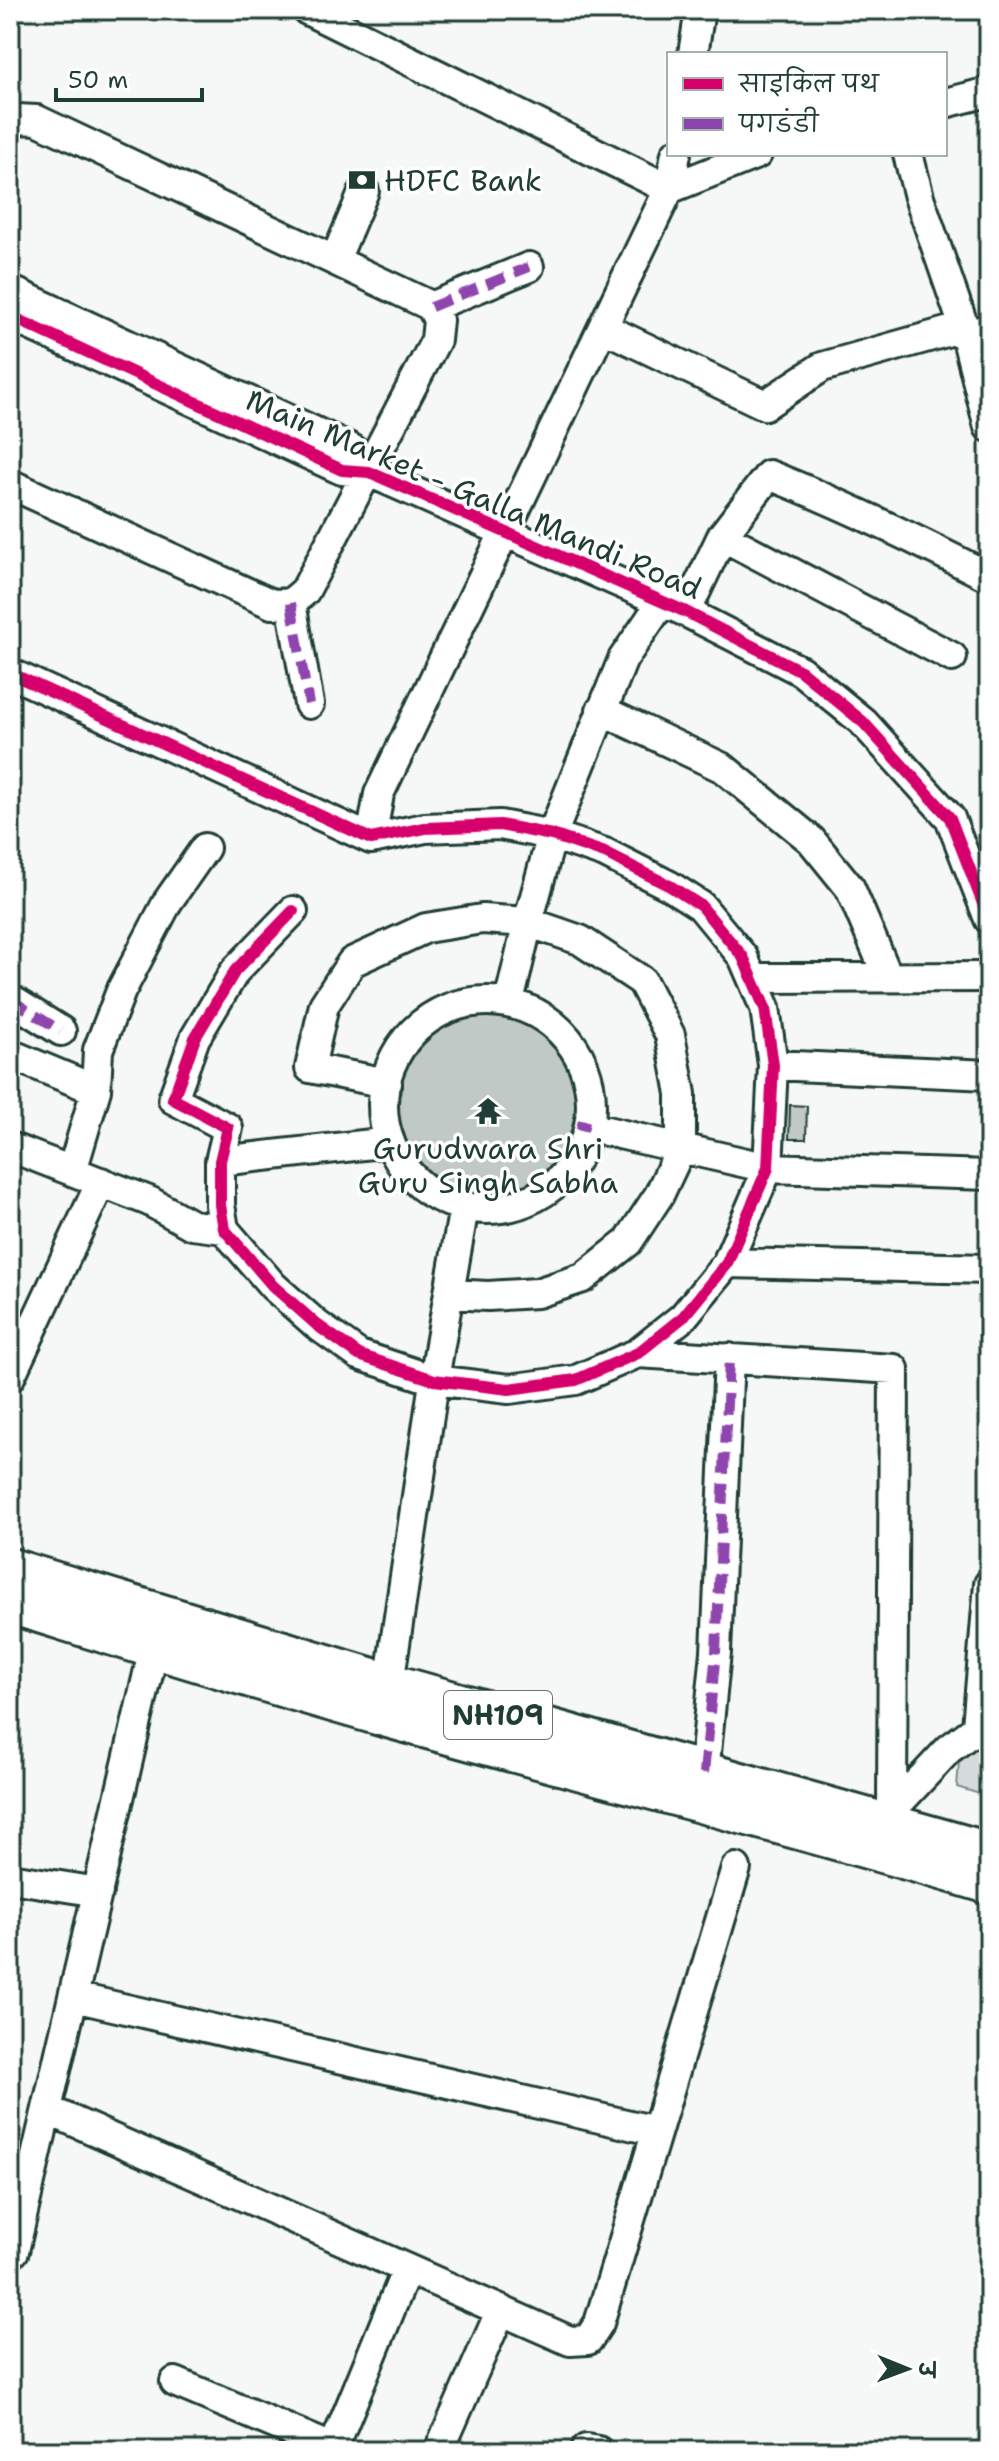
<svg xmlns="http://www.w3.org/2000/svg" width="999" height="2461" font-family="'Shantell Sans','Playpen Sans Deva',sans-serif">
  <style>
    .green { fill: #d6dcdb; stroke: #7a8c88; stroke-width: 2 }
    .building { fill: #c0c9c6; stroke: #1f3d34; stroke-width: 2 }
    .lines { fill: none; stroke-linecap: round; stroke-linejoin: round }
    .minor-casing { stroke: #1f3d34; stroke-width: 34 }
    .highway-casing { stroke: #1f3d34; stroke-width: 46 }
    .minor { stroke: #fff; stroke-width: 28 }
    .highway { stroke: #fff; stroke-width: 40 }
    .quiet { stroke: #8e44ad; stroke-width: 10; stroke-dasharray: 20 10; stroke-linecap: butt }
    .cycleway-casing { stroke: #fff; stroke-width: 17 }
    .cycleway { stroke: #d6006c; stroke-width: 12 }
    .labels { text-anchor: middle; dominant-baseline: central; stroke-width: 7; stroke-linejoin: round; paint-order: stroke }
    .shield { fill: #fff; stroke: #627771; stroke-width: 2 }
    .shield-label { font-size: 28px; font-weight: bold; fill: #1f3d34 }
    .poi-label { font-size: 30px; fill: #1f3d34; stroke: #fff; text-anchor: start }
    .street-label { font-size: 30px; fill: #1f3d34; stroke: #fff }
  </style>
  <rect width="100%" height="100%" fill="#f6f7f7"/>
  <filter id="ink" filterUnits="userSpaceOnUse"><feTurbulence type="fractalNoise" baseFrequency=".0125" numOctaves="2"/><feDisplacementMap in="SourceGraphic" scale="16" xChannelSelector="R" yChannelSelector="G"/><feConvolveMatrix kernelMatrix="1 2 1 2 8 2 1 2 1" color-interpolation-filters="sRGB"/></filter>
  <g filter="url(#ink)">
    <!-- green -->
    <path class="green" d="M989 1738V1797L957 1787 959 1762Z"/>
    <!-- building -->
    <path class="building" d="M494 1013 506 1019 523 1020 548 1035 568 1059 579 1089V1114L573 1122 574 1135 569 1150 550 1174 523 1191 493 1198 477 1196 468 1190 457 1192 434 1181 412 1158 406 1145 404 1133 399 1128 396 1102 403 1087 402 1073 416 1048 438 1028 465 1016Z
      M790 1105 807 1106 806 1139H789Z"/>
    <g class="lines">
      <!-- minor casing -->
      <g class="minor-casing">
        <path id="minor" d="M307 10 669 189 676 154
          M693 54 700 10
          M945 103 989 92
          M10 125 17 119 37 120 431 306 438 320 436 340 305 591 291 603 272 604 10 484
          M908 154 919 197 964 327 989 427
          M335 260 364 191
          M10 290 352 449 369 472
          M431 307 529 267
          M10 316 342 470 369 472 686 612 801 671 863 722 950 818 989 919
          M604 328 765 405 822 367 964 327
          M966 336 989 328
          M722 536 952 657
          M291 603 309 704
          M686 612 722 536 769 475C845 505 917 540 989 577
          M10 673 371 839 425 828 500 825 552 835 605 853 670 886 701 906 743 957 765 1008 773 1065 768 1168 727 1263 683 1317 638 1353 576 1380 509 1389 434 1380 359 1355 317 1325 273 1286 224 1229 220 1205V1161L228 1128 173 1099 195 1038 235 971 293 911
          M601 710 723 768 811 840 850 888 888 977
          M371 839 379 794 669 189 757 154
          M752 978 989 977
          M10 999 61 1031
          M383 1105a104 104 0 1 1 208 0a104 104 0 1 1-208 0Z
          M509 1002 528 922 552 835 623 659 662 602
          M10 1054 96 1090
          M773 1065 989 1075
          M387 1083 310 1068 324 1005 352 962 426 928 482 919 528 922 580 940 642 981 670 1035 681 1094V1148L659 1195 628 1242 583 1278 537 1293 488 1296 449 1294
          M589 1127 768 1168 989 1175
          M10 1147 149 1201 192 1225 224 1229
          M220 1161 390 1142
          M72 1171 96 1090 98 1050 121 991 168 901 205 848
          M727 1263 989 1269
          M638 1353 894 1369 892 1810
          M10 1377 101 1182
          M389 1684 437 1362 464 1207
          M977 1727 989 1584
          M704 1773 716 1652 729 1358
          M890 1819 892 1810 949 1749 989 1719
          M10 1878 98 1892
          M74 1997 656 2131
          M48 2110 570 2341 588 2340 599 2323 736 1868
          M10 2252 14 2251 154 1648
          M175 2382 339 2451
          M333 2449 407 2269
          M586 2449 598 2451
          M439 2451 501 2310"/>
      </g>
      <!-- highway casing -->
      <g class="highway-casing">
        <path id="highway" d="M10 1569 389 1684 989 1853
          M10 1603C133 1641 257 1680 381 1715 584 1772 788 1823 989 1883"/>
      </g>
      <!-- minor -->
      <use href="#minor" class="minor"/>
      <!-- highway -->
      <use href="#highway" class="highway"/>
      <!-- quiet -->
      <path class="quiet" d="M10 100 17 119
        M431 307 529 267
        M291 603 309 704
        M10 999 61 1031
        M577 1124 589 1127
        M704 1773 716 1652 729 1358
        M586 2449 598 2451"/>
      <!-- cycleway casing -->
      <g class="cycleway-casing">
        <path id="cycleway" d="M10 316 342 470 369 472 686 612 801 671 863 722 950 818 989 919
          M10 673 371 839 425 828 500 825 552 835 605 853 670 886 701 906 743 957 765 1008 773 1065 768 1168 727 1263 683 1317 638 1353 576 1380 509 1389 434 1380 359 1355 317 1325 273 1286 224 1229 220 1205V1161L228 1128 173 1099 195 1038 235 971 293 911"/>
      </g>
      <!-- cycleway -->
      <use href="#cycleway" class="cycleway"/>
    </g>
  </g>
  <!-- icons -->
  <defs>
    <g id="bank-bare" transform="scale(2.16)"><path d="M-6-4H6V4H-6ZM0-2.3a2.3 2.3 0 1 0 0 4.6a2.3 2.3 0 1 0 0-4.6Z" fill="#1f3d34" stroke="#fff" stroke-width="2.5" paint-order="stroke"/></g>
    <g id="temple-bare" transform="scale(2.16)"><path d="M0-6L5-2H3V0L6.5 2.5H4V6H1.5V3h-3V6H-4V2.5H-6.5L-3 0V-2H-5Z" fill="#1f3d34" stroke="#fff" stroke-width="2.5" paint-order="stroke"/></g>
  </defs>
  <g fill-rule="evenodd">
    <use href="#bank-bare" x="362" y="180"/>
    <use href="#temple-bare" x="488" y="1111"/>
  </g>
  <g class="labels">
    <!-- shield labels -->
    <rect class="shield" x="444" y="1691" width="108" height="48" rx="6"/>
    <g class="shield-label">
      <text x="498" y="1715">NH109</text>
    </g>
    <!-- poi labels -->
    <g class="poi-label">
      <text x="384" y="180">HDFC Bank</text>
      <text x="488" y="1148" text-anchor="middle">Gurudwara Shri<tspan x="488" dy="34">Guru Singh Sabha</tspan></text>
    </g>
    <!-- street labels -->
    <g class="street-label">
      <text transform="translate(474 494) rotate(23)">Main Market - Galla Mandi Road</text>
    </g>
  </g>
  <!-- margin -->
  <rect width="999" height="2461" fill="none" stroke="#fff" stroke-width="40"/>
  <rect x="20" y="20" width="959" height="2421" fill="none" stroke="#1f3d34" stroke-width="3" filter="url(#ink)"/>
  <!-- legend -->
  <rect x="667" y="52" width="280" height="104" fill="#ffffff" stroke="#a5b1ae" stroke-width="2"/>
  <rect x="683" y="78" width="40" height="12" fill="#d6006c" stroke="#a5b1ae" stroke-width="2"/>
  <text x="739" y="92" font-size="24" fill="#1f3d34">साइकिल पथ</text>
  <rect x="683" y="118" width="40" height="12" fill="#8e44ad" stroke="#a5b1ae" stroke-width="2"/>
  <text x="739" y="132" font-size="24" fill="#1f3d34">पगडंडी</text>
  <!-- north arrow -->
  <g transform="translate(907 2369) rotate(91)" stroke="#ffffff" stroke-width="6" paint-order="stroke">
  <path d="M0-6L14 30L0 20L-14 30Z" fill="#1f3d34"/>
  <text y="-12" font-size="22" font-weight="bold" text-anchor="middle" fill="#1f3d34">उ</text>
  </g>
  <!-- scale -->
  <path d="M56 88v12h146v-12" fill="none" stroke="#1f3d34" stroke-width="4"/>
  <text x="68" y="88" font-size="24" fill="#1f3d34" stroke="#ffffff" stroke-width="6" paint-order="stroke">50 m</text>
</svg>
